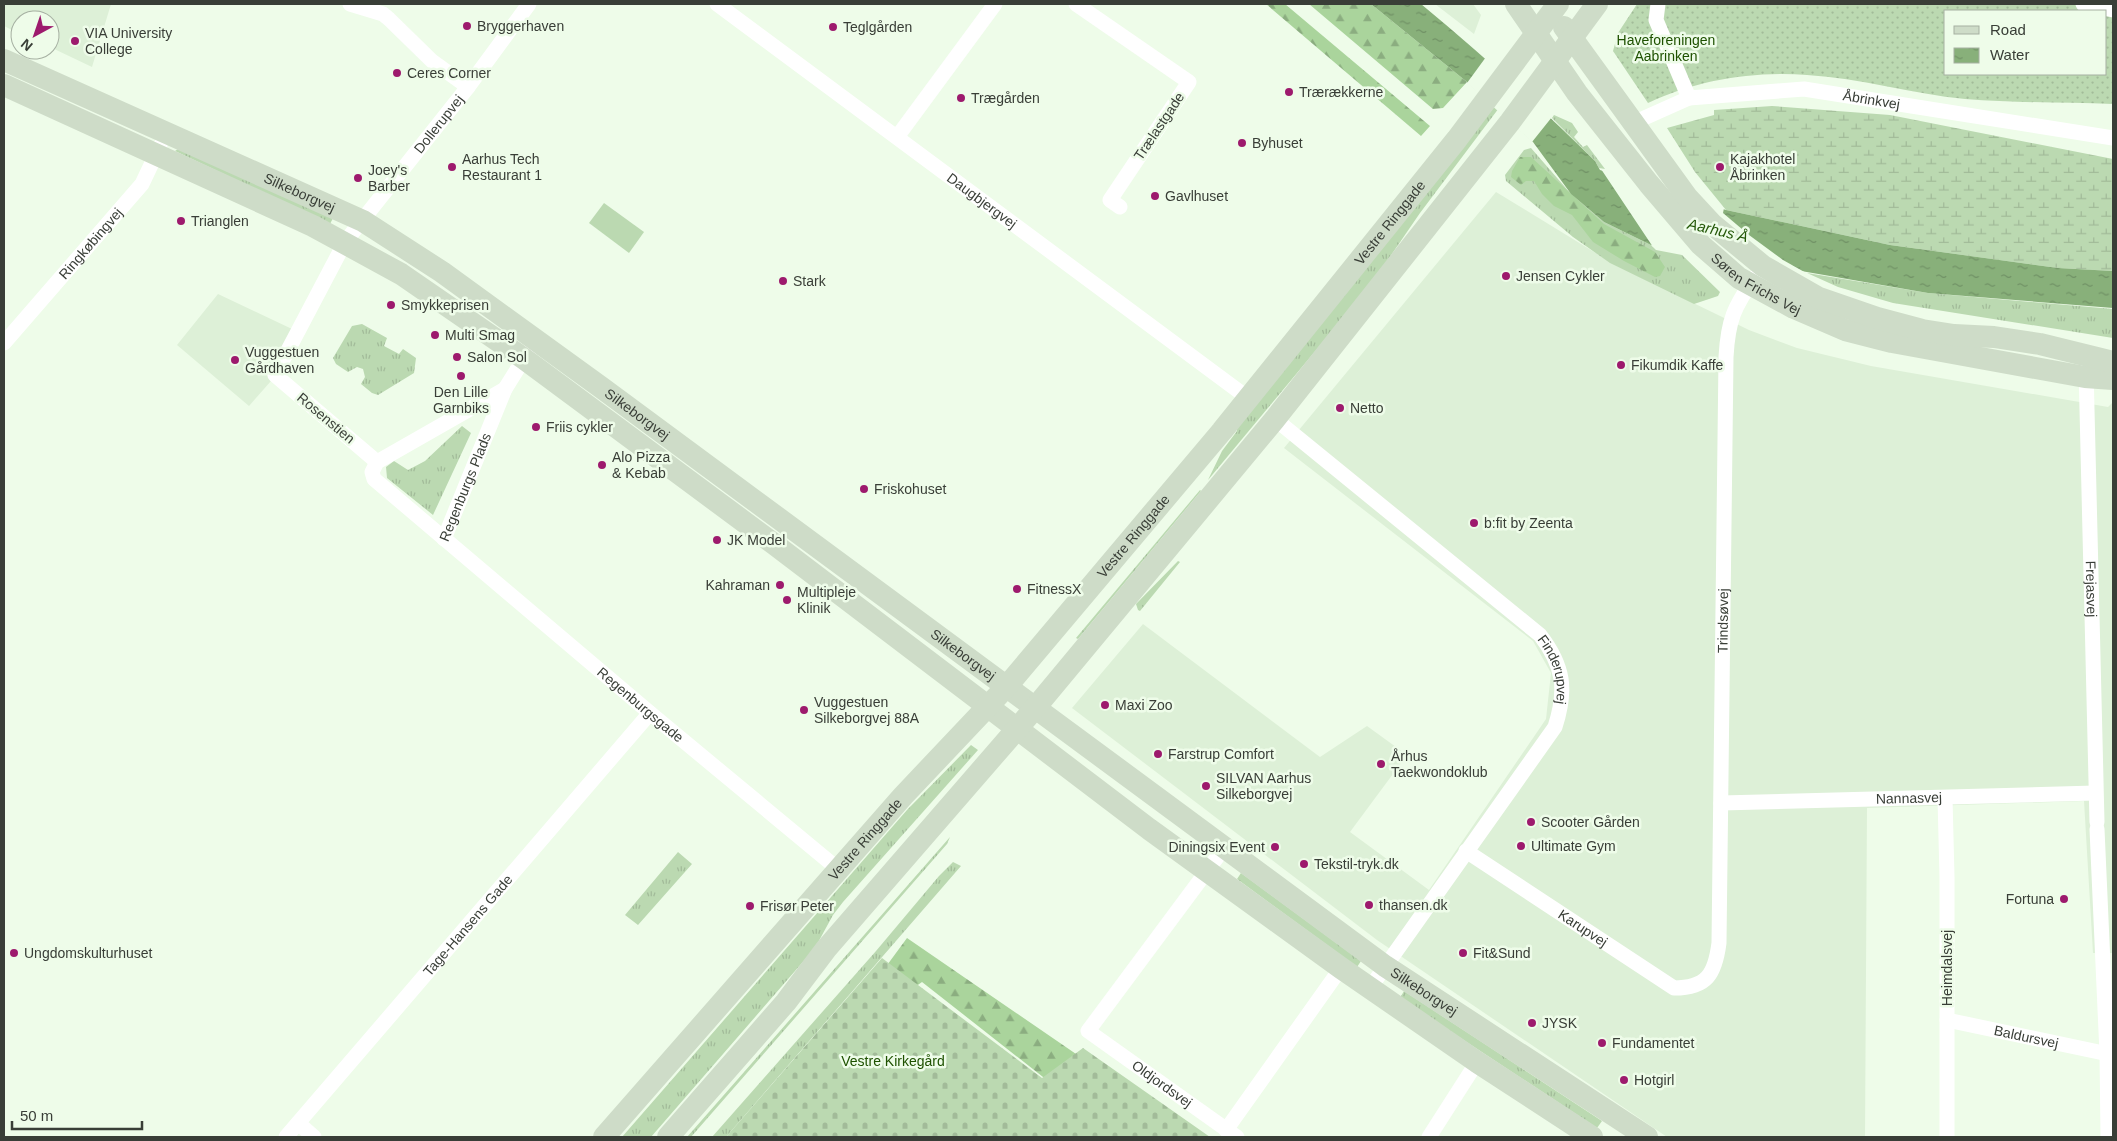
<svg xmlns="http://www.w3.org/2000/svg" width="2117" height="1141" font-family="Arial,sans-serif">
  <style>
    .built { fill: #ddf0d7 }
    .grass { fill: url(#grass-tufts) }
    .forest { fill: url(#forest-firs) }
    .wetland { fill: url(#wetland-marsh) }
    .cemetery { fill: url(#cemetery-stones) }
    .garden { fill: url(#garden-dots); fill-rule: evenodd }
    .pitch { fill: #bbd9b1 }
    .water { fill: url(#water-ripples) }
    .pier { fill: #eefce9 }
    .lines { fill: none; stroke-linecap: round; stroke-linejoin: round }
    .street { stroke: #fff; stroke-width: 15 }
    .secondary { stroke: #cedcc8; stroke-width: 22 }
    .poi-dot { fill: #9d1a6d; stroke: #eefce9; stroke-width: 2 }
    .labels { text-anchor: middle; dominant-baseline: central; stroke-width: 5; stroke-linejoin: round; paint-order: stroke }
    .poi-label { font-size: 14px; fill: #393e37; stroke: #eefce9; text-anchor: start }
    .park-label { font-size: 14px; fill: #1e5100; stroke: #eefce9 }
    .street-label { font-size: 14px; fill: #393e37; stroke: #eefce9 }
    .water-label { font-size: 15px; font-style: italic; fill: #245809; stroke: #eefce9 }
  </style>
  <defs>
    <pattern id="grass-tufts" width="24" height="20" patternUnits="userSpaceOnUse" patternTransform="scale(1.25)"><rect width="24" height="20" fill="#bbd9b1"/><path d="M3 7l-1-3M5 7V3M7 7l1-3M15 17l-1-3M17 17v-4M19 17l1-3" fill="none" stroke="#a2bb99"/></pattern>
    <pattern id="forest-firs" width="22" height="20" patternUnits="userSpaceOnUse" patternTransform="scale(1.25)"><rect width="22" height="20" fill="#aad49c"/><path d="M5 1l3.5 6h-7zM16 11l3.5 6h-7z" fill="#8bad80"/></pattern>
    <pattern id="wetland-marsh" width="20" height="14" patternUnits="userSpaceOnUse" patternTransform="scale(1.25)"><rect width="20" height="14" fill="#bbd9b1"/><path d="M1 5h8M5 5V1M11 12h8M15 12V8" fill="none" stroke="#a2bb99"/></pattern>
    <pattern id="cemetery-stones" width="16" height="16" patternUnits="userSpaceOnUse" patternTransform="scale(1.25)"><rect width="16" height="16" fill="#bbd9b1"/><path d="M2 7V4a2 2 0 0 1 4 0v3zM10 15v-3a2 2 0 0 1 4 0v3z" fill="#a2bb99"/></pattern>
    <pattern id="garden-dots" width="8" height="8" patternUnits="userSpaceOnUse" patternTransform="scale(1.25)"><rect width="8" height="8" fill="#bbd9b1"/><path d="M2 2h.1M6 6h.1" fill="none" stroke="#a2bb99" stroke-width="1.8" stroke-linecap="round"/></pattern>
    <pattern id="water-ripples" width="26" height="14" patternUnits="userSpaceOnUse" patternTransform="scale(1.25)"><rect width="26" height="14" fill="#88b07a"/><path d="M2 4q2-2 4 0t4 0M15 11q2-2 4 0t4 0" fill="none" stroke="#709165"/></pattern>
  </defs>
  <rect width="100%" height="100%" fill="#eefce9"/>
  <!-- built -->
  <path class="built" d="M4 4H111L92 67 50 47V20H20V34L4 26Z
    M1435 4H1473L1481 15 1474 34Z
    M1496 192 1617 266 1749 330 1797 348 1871 366 2108 407 2113 402V953H2093L2084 801 1867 808 1865 1137H1667L1377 940 1072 708 1143 624 1320 757 1367 726 1407 755 1350 832 1429 890 1546 719 1551 673 1533 641 1284 448Z
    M218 294 292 329 271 381 249 406 177 345Z"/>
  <!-- grass -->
  <path class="grass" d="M1503 96H1508L1420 213 1372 283 1208 480 1222 451 1237 431V425Z
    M1554 115 1572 123 1578 132 1574 137 1583 147 1587 145 1605 169 1599 168 1595 161 1552 118Z
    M1531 148 1571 194 1604 222 1651 245 1656 250 1682 255 1720 292 1718 296 1694 304 1610 263 1573 237 1506 181 1505 175 1524 150Z
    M178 149 333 218 330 224 175 151Z
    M1807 273 1928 293 2113 309V338L1893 303 1838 287Z
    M362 324 387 338 384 346 399 354 403 349 416 358 414 373 378 395 372 393 361 384 365 377 363 369 357 367 348 372 336 364 333 358 352 326Z
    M462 426 471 433 433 515 387 478 386 467 394 461 408 470 425 461Z
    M1200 490 1201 491 1078 639 1076 638Z
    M1178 561 1180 562 1140 611 1138 610 1136 604Z
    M971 745 978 750 843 902 833 915 815 948 651 1137H622L907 810Z
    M950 837 947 844 691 1137H687Z
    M678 852 692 864 638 925 625 915Z
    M953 862 961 866 726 1137H712L876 951 939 876Z
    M1241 873 1361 961 1357 967 1237 879Z
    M1404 991 1602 1121 1597 1128 1400 998Z"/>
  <!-- forest -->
  <path class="forest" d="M1266 4H1285L1430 126 1421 136Z
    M1309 4H1371L1467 82 1443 108 1433 109Z
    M1520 157H1531L1604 224 1655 252 1665 267 1660 276 1655 277 1624 261 1593 242 1572 215 1554 206 1542 194 1534 181H1526L1521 185 1511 177 1512 171Z
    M907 938 1197 1137 1057 1088 922 982 904 995 739 1137 882 972Z"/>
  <!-- wetland -->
  <path class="wetland" d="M1772 106 1890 115 2113 159V271L2058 268 1890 245 1726 210 1695 172 1667 128 1714 115V110Z"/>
  <!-- cemetery -->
  <path class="cemetery" d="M882 958 1042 1078 1083 1048 1210 1137H726Z"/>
  <!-- garden -->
  <path class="garden" d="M1637 4H2113V104C2064 102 2014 103 1965 99 1912 94 1860 78 1807 75 1753 71 1697 80 1648 103L1613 51 1618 33ZM1946 11H2106V74H1946Z"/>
  <!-- pitch -->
  <path class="pitch" d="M604 203 644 232 629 253 589 223Z"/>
  <!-- water -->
  <path class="water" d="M1371 4H1421C1481 54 1540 106 1595 161L1600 170 1726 210 1890 245 2058 268 2113 271V308L1928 293 1651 245 1604 222 1571 194 1533 142 1467 82Z"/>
  <!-- pier -->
  <path class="pier" d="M1486 57 1552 117 1532 142 1467 83Z
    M1601 169 1724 208 1723 213 1749 235 1783 260 1808 274 1653 247Z"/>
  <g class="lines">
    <!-- street -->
    <g class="street">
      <path d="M350 4 383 14 389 19 432 61 468 87"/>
      <path id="s1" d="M717 4 1248 398"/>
      <path d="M1076 4 1189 82 1110 200 1120 207"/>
      <path d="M1658 4 1656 20 1689 98"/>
      <path d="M2083 4 2113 10"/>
      <path id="s2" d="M1633 123 1689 98 1804 89 2113 138"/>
      <path d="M897 137 995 4"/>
      <path id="s3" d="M4 343 142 184 160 146"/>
      <path id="s4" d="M2086 368 2097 822"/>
      <path id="s5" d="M505 389 377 462 372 472 374 479 650 713 838 869"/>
      <path id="s6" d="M1275 419 1540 635C1564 666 1567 690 1555 727L1370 988"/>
      <path id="s7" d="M377 462 275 375 345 242 468 87 529 4"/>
      <path id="s8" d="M444 539 505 389 528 352"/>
      <path d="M1945 798 1947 877V1137"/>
      <path id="s9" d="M1721 803 2095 793"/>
      <path d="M2097 829 2107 1054 2108 1137"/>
      <path id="s10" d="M1224 848 1088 1031 1237 1137"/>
      <path id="s11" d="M1466 851 1674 988C1707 988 1715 974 1719 943L1726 357C1728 320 1734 307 1755 277"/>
      <path id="s12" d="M1947 1020 2113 1055"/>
      <path d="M298 1123 314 1137"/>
      <path d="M1226 1130 1341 968"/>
      <path id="s13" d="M286 1137 650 713"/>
      <path d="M1429 1137 1477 1062"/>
    </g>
    <!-- secondary -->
    <g class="secondary">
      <path id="s14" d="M1516 4 1577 93 1649 184 1701 245 1739 278 1794 308 1845 330 1892 342 2085 377 2113 379"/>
      <path d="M1564 27 1687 197 1712 224 1763 266 1819 298 1877 318 1922 330 1954 335 1994 337 2040 344 2113 362"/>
      <path id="s15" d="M4 60 363 221 442 272 602 388 1385 966 1647 1137"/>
      <path d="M4 85 313 226 401 274 523 358 774 544 1149 829 1341 968 1477 1062 1592 1137"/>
      <path id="s16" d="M604 1137 903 796 1007 686 1222 431 1457 139 1558 4"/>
      <path d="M668 1137 786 1002 826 949 1035 708 1275 419 1510 122 1597 4"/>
    </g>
  </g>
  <!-- markers -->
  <g class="poi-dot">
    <circle cx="467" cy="26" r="5"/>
    <circle cx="833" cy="27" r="5"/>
    <circle cx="75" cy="41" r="5"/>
    <circle cx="397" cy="73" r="5"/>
    <circle cx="1289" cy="92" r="5"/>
    <circle cx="961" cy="98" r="5"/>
    <circle cx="1242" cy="143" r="5"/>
    <circle cx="452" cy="167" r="5"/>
    <circle cx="1720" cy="167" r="5"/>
    <circle cx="358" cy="178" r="5"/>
    <circle cx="1155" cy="196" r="5"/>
    <circle cx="181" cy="221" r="5"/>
    <circle cx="1506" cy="276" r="5"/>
    <circle cx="783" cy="281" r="5"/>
    <circle cx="391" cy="305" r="5"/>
    <circle cx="435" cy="335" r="5"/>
    <circle cx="457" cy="357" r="5"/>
    <circle cx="235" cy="360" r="5"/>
    <circle cx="1621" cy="365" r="5"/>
    <circle cx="461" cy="376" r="5"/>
    <circle cx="1340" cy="408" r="5"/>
    <circle cx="536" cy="427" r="5"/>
    <circle cx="602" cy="465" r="5"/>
    <circle cx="864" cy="489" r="5"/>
    <circle cx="1474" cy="523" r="5"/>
    <circle cx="717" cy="540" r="5"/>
    <circle cx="780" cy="585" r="5"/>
    <circle cx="1017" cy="589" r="5"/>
    <circle cx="787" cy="600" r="5"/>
    <circle cx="1105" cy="705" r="5"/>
    <circle cx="804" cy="710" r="5"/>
    <circle cx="1158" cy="754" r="5"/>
    <circle cx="1381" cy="764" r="5"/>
    <circle cx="1206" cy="786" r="5"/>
    <circle cx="1531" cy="822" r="5"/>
    <circle cx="1521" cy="846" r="5"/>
    <circle cx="1275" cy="847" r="5"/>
    <circle cx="1304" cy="864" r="5"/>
    <circle cx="2064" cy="899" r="5"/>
    <circle cx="1369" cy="905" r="5"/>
    <circle cx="750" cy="906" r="5"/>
    <circle cx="14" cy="953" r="5"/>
    <circle cx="1463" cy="953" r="5"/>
    <circle cx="1532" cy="1023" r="5"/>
    <circle cx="1602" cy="1043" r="5"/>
    <circle cx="1624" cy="1080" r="5"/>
  </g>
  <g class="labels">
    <!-- poi labels -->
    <g class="poi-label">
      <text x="477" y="26">Bryggerhaven</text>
      <text x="843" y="27">Teglgården</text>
      <text x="85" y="33">VIA University<tspan x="85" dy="16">College</tspan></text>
      <text x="407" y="73">Ceres Corner</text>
      <text x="1299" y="92">Trærækkerne</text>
      <text x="971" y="98">Trægården</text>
      <text x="1252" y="143">Byhuset</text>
      <text x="462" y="159">Aarhus Tech<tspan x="462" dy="16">Restaurant 1</tspan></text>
      <text x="1730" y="159">Kajakhotel<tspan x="1730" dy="16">Åbrinken</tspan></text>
      <text x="368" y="170">Joey's<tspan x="368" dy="16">Barber</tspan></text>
      <text x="1165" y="196">Gavlhuset</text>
      <text x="191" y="221">Trianglen</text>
      <text x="1516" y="276">Jensen Cykler</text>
      <text x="793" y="281">Stark</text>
      <text x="401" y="305">Smykkeprisen</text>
      <text x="445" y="335">Multi Smag</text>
      <text x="245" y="352">Vuggestuen<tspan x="245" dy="16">Gårdhaven</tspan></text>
      <text x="467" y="357">Salon Sol</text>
      <text x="1631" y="365">Fikumdik Kaffe</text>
      <text x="461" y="392" text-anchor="middle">Den Lille<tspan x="461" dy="16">Garnbiks</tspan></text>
      <text x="1350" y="408">Netto</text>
      <text x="546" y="427">Friis cykler</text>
      <text x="612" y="457">Alo Pizza<tspan x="612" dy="16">&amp; Kebab</tspan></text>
      <text x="874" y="489">Friskohuset</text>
      <text x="1484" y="523">b:fit by Zeenta</text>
      <text x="727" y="540">JK Model</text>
      <text x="770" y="585" text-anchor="end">Kahraman</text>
      <text x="1027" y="589">FitnessX</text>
      <text x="797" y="592">Multipleje<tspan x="797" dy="16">Klinik</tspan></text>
      <text x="814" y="702">Vuggestuen<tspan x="814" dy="16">Silkeborgvej 88A</tspan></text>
      <text x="1115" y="705">Maxi Zoo</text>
      <text x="1168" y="754">Farstrup Comfort</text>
      <text x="1391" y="756">Århus<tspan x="1391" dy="16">Taekwondoklub</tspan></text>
      <text x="1216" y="778">SILVAN Aarhus<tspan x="1216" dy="16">Silkeborgvej</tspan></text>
      <text x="1541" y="822">Scooter Gården</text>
      <text x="1531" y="846">Ultimate Gym</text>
      <text x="1265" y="847" text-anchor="end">Diningsix Event</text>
      <text x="1314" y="864">Tekstil-tryk.dk</text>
      <text x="2054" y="899" text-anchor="end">Fortuna</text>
      <text x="1379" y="905">thansen.dk</text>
      <text x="760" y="906">Frisør Peter</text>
      <text x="24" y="953">Ungdomskulturhuset</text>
      <text x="1473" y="953">Fit&amp;Sund</text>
      <text x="1542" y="1023">JYSK</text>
      <text x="1612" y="1043">Fundamentet</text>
      <text x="1634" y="1080">Hotgirl</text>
    </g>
    <!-- park labels -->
    <g class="park-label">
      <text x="1666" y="40">Haveforeningen<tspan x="1666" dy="16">Aabrinken</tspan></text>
      <text x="893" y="1061">Vestre Kirkegård</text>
    </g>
    <!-- street labels -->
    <g class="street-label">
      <text stroke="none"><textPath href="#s2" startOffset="245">Åbrinkvej</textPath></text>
      <text stroke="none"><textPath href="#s7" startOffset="435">Dollerupvej</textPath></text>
      <text transform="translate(1159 126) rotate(-56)">Trælastgade</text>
      <text stroke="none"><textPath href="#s15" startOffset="324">Silkeborgvej</textPath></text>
      <text stroke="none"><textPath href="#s1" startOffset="330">Daugbjergvej</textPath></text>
      <text stroke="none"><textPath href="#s16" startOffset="1206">Vestre Ringgade</textPath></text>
      <text stroke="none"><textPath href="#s3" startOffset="132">Ringkøbingvej</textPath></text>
      <text stroke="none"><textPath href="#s14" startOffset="372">Søren Frichs Vej</textPath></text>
      <text stroke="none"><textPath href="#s15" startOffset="729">Silkeborgvej</textPath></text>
      <text transform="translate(326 418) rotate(40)">Rosenstien</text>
      <text stroke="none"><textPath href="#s8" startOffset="56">Regenburgs Plads</textPath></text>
      <text stroke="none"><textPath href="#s16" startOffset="801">Vestre Ringgade</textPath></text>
      <text stroke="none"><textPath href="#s4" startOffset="221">Frejasvej</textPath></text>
      <text stroke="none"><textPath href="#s11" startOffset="644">Trindsøvej</textPath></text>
      <text stroke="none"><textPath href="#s15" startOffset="1134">Silkeborgvej</textPath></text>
      <text stroke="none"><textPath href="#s6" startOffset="380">Finderupvej</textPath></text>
      <text stroke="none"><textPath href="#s5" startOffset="515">Regenburgsgade</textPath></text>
      <text stroke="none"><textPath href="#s9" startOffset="188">Nannasvej</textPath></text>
      <text stroke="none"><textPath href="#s16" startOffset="396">Vestre Ringgade</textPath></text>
      <text stroke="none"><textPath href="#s13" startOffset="279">Tage-Hansens Gade</textPath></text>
      <text stroke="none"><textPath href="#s11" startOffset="140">Karupvej</textPath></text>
      <text transform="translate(1947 968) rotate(-90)">Heimdalsvej</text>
      <text stroke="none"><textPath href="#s15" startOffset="1705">Silkeborgvej</textPath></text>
      <text stroke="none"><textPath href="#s12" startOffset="81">Baldursvej</textPath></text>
      <text stroke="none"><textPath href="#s10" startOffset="319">Oldjordsvej</textPath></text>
    </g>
    <!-- water labels -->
    <g class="water-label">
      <text transform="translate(1718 230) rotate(13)">Aarhus Å</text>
    </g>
  </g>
  <!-- border -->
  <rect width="2117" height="1141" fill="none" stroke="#393e37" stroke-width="10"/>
  <!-- legend -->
  <rect x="1944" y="10" width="162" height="65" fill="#eefce9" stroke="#a6b0a2"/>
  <rect x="1954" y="26" width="25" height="8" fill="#cedcc8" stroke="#a6b0a2"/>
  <text x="1990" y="35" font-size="15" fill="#393e37">Road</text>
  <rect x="1954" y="48" width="25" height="15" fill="url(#water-ripples)" stroke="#a6b0a2"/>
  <text x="1990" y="60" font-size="15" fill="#393e37">Water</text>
  <!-- north arrow -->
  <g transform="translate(35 35) rotate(220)"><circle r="24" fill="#eefce9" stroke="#a6b0a2"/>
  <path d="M0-4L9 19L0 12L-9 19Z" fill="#9d1a6d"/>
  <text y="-8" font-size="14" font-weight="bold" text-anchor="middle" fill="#393e37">N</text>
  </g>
  <!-- scale -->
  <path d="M12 1121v8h130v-8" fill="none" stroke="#393e37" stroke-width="2.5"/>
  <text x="20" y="1121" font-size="15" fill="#393e37" stroke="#eefce9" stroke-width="4" paint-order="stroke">50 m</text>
</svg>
